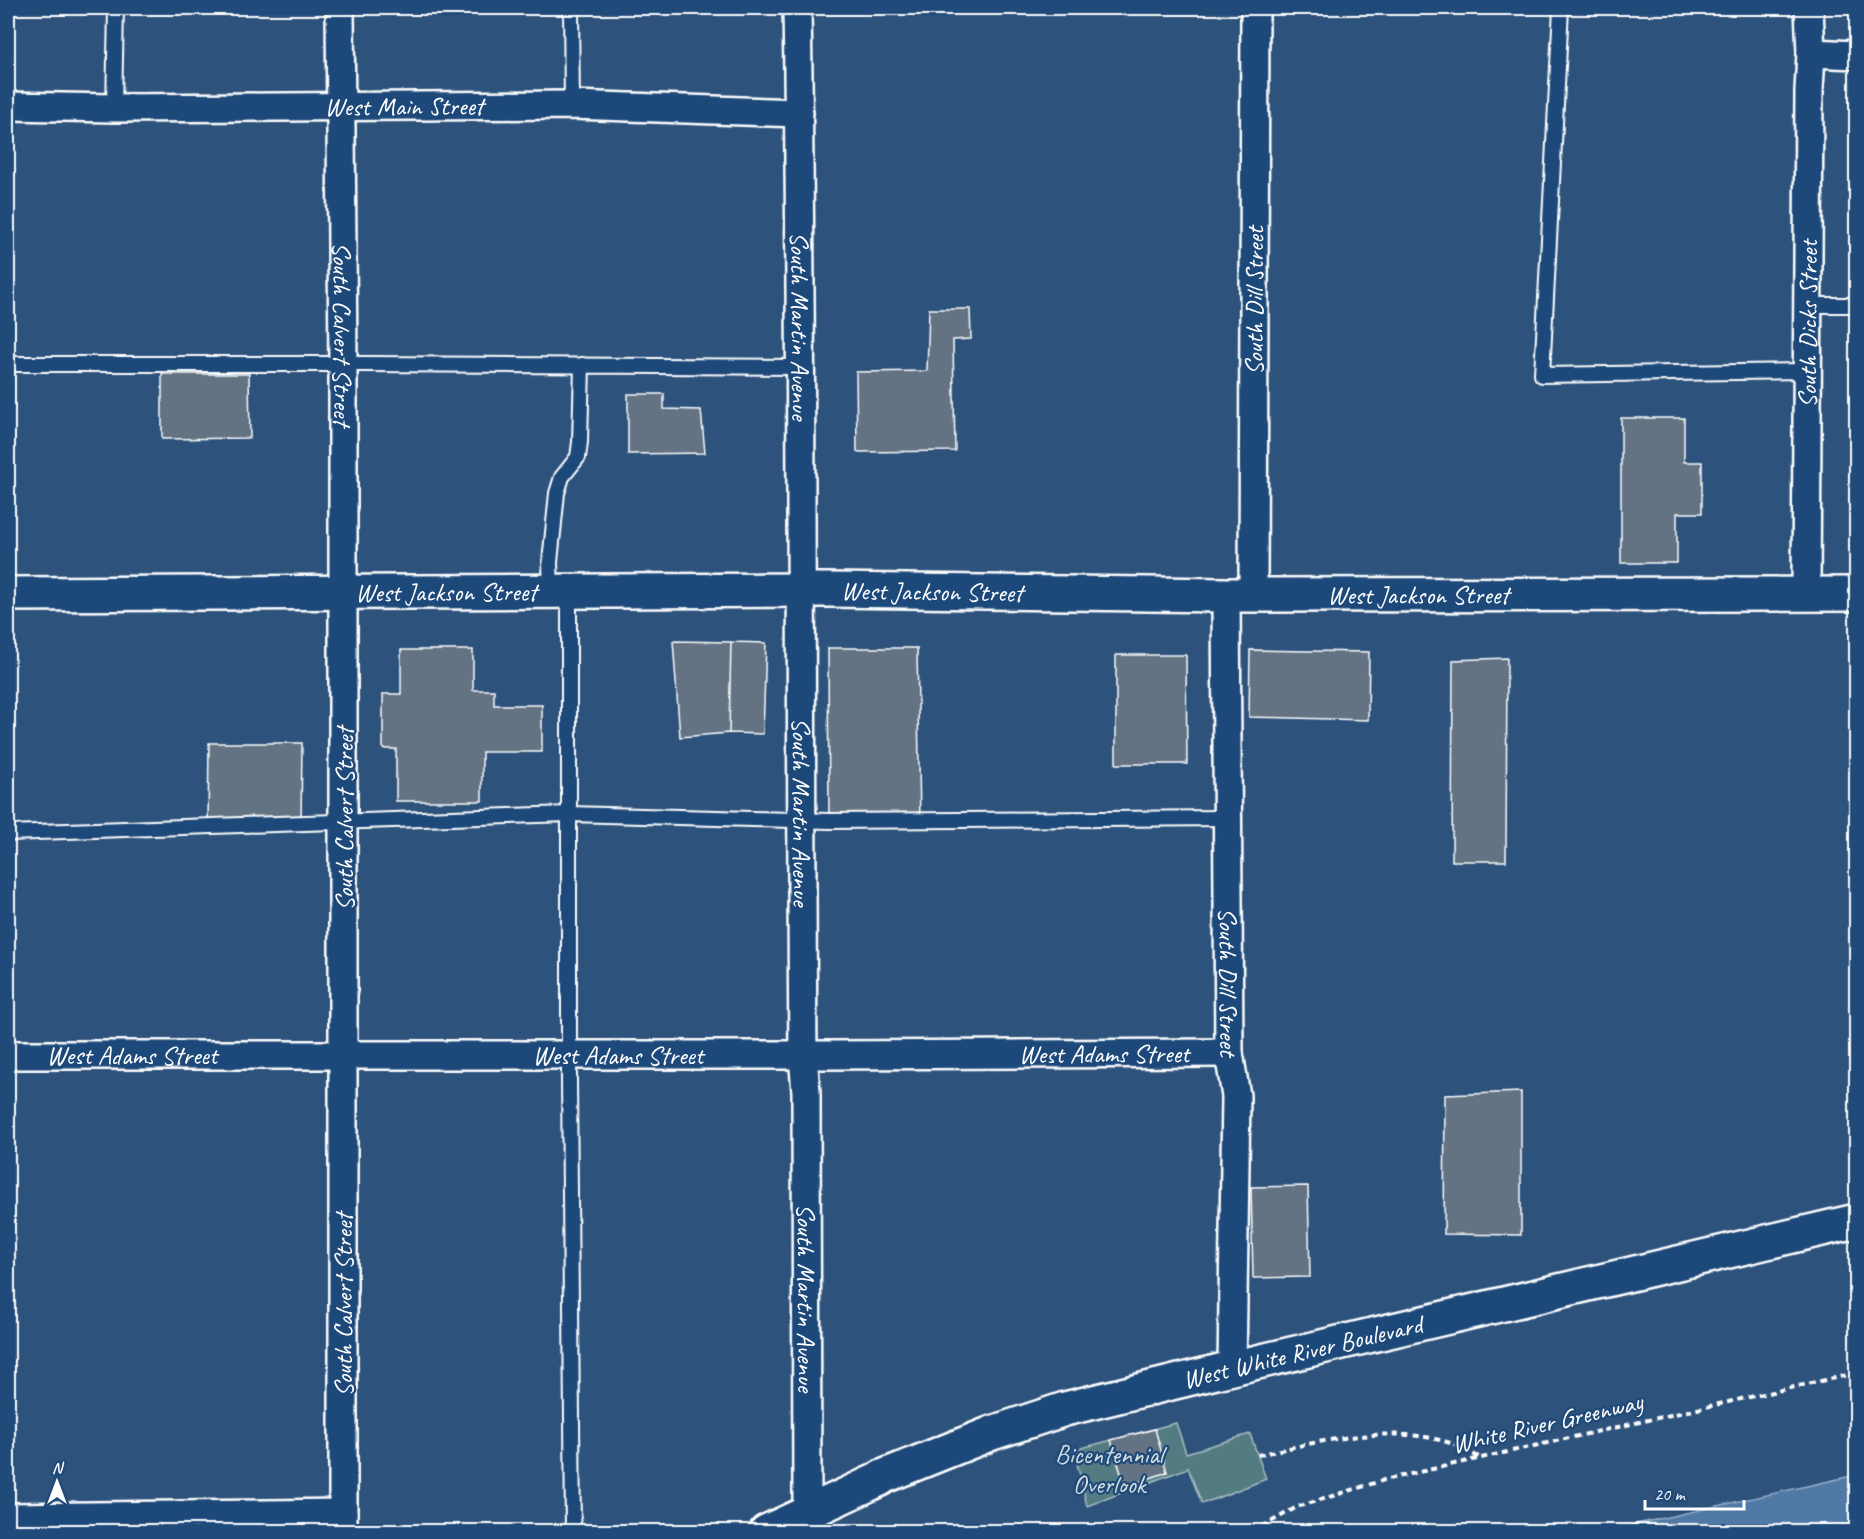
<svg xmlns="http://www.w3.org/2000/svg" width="1864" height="1539" font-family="Caveat,sans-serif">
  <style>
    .green { fill: #537b82; stroke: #a9bdc0; stroke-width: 1.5 }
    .water { fill: #5179a5; stroke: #97afc9; stroke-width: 1.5 }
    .building { fill: #637383; stroke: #fff; stroke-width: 1.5 }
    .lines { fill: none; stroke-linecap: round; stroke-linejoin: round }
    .service-casing { stroke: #fff; stroke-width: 18 }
    .minor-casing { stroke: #fff; stroke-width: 32 }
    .tertiary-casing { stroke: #fff; stroke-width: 38 }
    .secondary-casing { stroke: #fff; stroke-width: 38 }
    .path { stroke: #fff; stroke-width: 4; stroke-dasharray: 6 4.5; stroke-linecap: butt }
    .service { stroke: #1f4a7a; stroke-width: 14 }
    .minor { stroke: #1f4a7a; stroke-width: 27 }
    .tertiary { stroke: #1f4a7a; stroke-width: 33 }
    .secondary { stroke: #1f4a7a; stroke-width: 33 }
    .labels { text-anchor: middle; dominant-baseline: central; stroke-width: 4.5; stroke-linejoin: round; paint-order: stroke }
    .street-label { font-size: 26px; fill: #fff; stroke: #1f4a7a }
    .park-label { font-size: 26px; fill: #d4dee0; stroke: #1f4a7a }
  </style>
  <rect width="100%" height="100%" fill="#2d527c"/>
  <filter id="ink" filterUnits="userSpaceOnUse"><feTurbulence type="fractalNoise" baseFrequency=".0167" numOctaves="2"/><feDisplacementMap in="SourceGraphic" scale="12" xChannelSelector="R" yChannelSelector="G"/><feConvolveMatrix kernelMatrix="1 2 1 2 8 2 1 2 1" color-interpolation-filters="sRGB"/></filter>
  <g filter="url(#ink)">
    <!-- green -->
    <path class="green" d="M1176 1423 1186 1453 1250 1434 1266 1479 1202 1504 1188 1468 1087 1506 1074 1450Z"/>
    <!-- water -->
    <path class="water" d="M1856 1475V1531H1605Z"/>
    <!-- building -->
    <path class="building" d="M929 309H970L971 339 953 340 955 451 857 452 856 372 927 371Z
      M162 374H249L250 438 162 439Z
      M628 394H664V409L701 410 705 453 628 454Z
      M1621 418H1684V462H1702V513H1677V563H1621Z
      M673 641 731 642 729 733 680 737Z
      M731 642 766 643 763 734 729 733Z
      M828 648H917L920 821H829Z
      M401 650H473V690H494V705H542V752H482V801H396V749H383V694H401Z
      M1250 650 1369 652 1368 720 1249 717Z
      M1116 655H1186L1187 764H1116Z
      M1507 658 1506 861H1452L1453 660Z
      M209 743H302L301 824 208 826Z
      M1521 1092V1235L1444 1234 1445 1095Z
      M1308 1186 1310 1277 1253 1278 1251 1187Z
      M1155 1429 1167 1472 1125 1487 1111 1440Z"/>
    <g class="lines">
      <!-- service casing -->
      <g class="service-casing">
        <path id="service" d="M571 8 572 105
          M1561 8 1542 375 1807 371
          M114 108 116 8
          M1808 305H1856
          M8 364H368L801 367
          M551 591 550 562 557 493 562 477 578 457 580 442 582 365
          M569 591V1080L573 1532
          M8 833 569 814 829 821 1227 818"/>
      </g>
      <!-- minor casing -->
      <g class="minor-casing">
        <g id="minor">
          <path id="s1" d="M340 8 343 364V1532"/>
          <path id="s2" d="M797 8C803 357 800 706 803 1055L806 1092 807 1511"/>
          <path d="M1811 53 1856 55"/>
          <path id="s3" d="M8 106 114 108 572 105 799 113"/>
          <path id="s4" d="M1806 594 1809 91 1811 53 1809 8"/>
          <path id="s5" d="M1226 595 1229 1053 1236 1096 1232 1368"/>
          <path id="s6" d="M1253 595 1255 8"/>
          <path id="s7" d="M8 1055H830L1229 1053"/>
          <path d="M8 1517 343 1513"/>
        </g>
      </g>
      <!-- tertiary casing -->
      <g class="tertiary-casing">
        <g id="tertiary">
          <path id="s8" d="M766 1532 880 1479 882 1477 992 1433 1065 1409 1232 1368 1856 1221"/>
        </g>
      </g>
      <!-- secondary casing -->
      <g class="secondary-casing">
        <g id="secondary">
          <path id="s9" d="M8 594 828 590 1226 595 1856 594"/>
        </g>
      </g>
      <!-- path -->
      <path class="path" d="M1258 1455C1315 1442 1389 1424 1447 1442 1458 1445 1470 1453 1481 1458
        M1253 1532 1297 1507 1384 1480 1856 1373"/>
      <!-- service -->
      <use href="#service" class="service"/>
      <!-- minor -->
      <use href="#minor" class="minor"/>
      <!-- tertiary -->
      <use href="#tertiary" class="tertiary"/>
      <!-- secondary -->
      <use href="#secondary" class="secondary"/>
    </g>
  </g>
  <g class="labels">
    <!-- street labels -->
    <g class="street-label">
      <text stroke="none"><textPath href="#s3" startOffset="396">West Main Street</textPath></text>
      <text stroke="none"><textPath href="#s6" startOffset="294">South Dill Street</textPath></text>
      <text stroke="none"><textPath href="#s4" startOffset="270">South Dicks Street</textPath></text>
      <text stroke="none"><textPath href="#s2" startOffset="318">South Martin Avenue</textPath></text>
      <text stroke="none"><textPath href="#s1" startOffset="326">South Calvert Street</textPath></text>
      <text stroke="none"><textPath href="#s9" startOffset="924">West Jackson Street</textPath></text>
      <text stroke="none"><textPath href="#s9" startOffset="438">West Jackson Street</textPath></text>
      <text stroke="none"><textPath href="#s9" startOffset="1410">West Jackson Street</textPath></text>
      <text stroke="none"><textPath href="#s2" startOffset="804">South Martin Avenue</textPath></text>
      <text transform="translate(344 819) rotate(-90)">South Calvert Street</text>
      <text stroke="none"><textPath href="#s5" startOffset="387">South Dill Street</textPath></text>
      <text stroke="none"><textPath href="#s7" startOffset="1096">West Adams Street</textPath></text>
      <text stroke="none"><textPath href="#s7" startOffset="124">West Adams Street</textPath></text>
      <text stroke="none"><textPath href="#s7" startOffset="610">West Adams Street</textPath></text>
      <text stroke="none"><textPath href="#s2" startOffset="1290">South Martin Avenue</textPath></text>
      <text transform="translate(343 1305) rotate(-90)">South Calvert Street</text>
      <text stroke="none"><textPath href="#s8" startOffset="568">West White River Boulevard</textPath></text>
      <text transform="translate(1547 1423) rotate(-13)">White River Greenway</text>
    </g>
    <!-- park labels -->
    <g class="park-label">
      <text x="1109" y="1454">Bicentennial<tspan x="1109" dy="30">Overlook</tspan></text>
    </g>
  </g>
  <!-- margin -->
  <rect width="1864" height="1539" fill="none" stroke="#1f4a7a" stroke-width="30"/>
  <rect x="15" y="15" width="1834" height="1509" fill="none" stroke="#fff" stroke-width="2" filter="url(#ink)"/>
  <!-- north arrow -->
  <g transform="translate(57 1482)" stroke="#1f4a7a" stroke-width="4.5" paint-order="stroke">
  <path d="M0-4.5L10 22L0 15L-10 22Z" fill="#ffffff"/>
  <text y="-9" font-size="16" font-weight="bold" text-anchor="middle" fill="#ffffff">N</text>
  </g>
  <!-- scale -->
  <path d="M1645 1500v9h99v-9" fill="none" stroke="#ffffff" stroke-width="3"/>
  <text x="1654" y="1500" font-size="18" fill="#ffffff" stroke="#1f4a7a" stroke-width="4.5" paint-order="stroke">20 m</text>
</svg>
